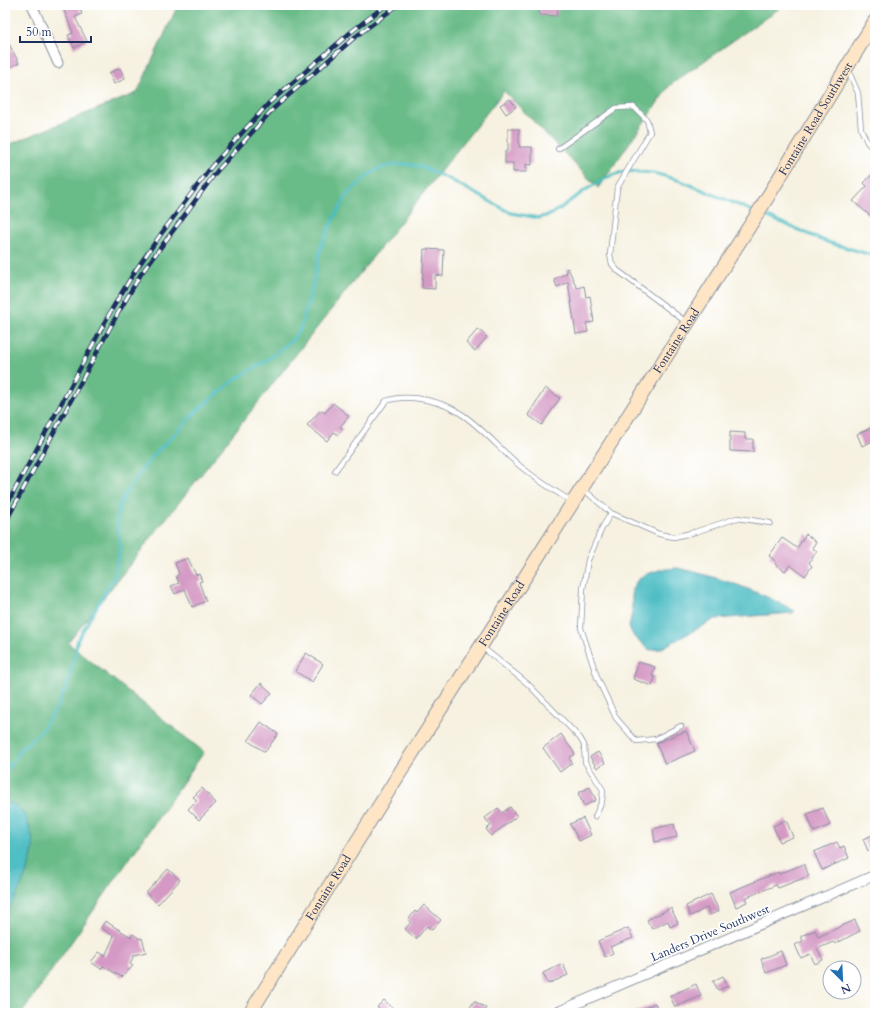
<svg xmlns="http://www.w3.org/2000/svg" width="880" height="1018" font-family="Cardo,serif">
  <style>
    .forest { fill: #69bb87; stroke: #427572 }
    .water { fill: #4fbec5; stroke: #357692 }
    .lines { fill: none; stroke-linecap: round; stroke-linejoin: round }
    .stream { stroke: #4fbec5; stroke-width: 3 }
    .building { fill: #d499c4 }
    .lane-casing { stroke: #88909f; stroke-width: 6 }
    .street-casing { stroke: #88909f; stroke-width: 11 }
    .secondary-casing { stroke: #88909f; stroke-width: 15 }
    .lane { stroke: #fff; stroke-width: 4.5 }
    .street { stroke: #fff; stroke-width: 9 }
    .secondary { stroke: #fde5c5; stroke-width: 13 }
    .rail-casing { stroke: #1b2f5e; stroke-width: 4.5 }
    .rail { stroke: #fff; stroke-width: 3; stroke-dasharray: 9; stroke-linecap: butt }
    .labels { text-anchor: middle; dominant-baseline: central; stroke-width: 3.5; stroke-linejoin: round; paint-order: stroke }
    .street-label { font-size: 12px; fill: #1b2f5e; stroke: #fff }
  </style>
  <rect width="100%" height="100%" fill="#fff"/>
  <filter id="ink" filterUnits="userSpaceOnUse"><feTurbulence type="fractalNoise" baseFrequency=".025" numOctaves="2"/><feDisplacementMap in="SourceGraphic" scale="8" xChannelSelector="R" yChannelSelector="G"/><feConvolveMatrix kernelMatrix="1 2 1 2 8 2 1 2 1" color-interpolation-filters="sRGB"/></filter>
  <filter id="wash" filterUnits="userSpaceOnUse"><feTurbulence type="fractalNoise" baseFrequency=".012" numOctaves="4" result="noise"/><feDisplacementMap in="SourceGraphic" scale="16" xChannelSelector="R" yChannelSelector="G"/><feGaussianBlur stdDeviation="0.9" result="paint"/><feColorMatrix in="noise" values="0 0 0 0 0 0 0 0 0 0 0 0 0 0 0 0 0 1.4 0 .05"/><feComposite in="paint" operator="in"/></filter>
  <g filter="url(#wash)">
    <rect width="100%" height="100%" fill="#f6f1e0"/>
    <!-- forest -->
    <path class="forest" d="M178 5H784L670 85 598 188 504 91 68 643 204 752 22 1013H5V146L137 93Z"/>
    <!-- water -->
    <path class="water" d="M677 568C719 577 757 590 795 611L792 613 715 619 660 649 650 650 634 637 629 627 632 613V589L636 582 644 575 659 570Z
      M10 803C21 808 25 814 29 826 30 830 32 836 33 841 36 859 15 899 5 916V805Z"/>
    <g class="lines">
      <!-- stream -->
      <path class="stream" d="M761 214 827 242 875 256
        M5 772 21 749 42 730 57 707 69 680 78 639 114 577 120 549 117 521 119 507 125 494 149 460 200 408 233 381 269 359 292 340 300 329 312 288 321 246 333 220 347 195 368 175 380 168 394 165 408 164 422 167 449 179 511 213 539 218 552 214 587 189 612 175 626 171 654 173 681 181 755 212"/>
    </g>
    <g id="blocks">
      <!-- building -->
      <path class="building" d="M62 5H78L82 14 75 17 87 41 74 48 68 35 73 33Z
        M540 5H558L557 16 539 15Z
        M5 36 19 63 5 70Z
        M120 68 125 79 114 84 109 73Z
        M510 99 516 107 506 114 500 105Z
        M508 129H519V147H532V165L526 164V172H513V163H505V151H508Z
        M875 171V220L853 201 867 186 864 183Z
        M424 249 444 250 443 276 435 275V289L422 288Z
        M568 268 577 288 584 286 586 297 590 296 594 322 586 323 588 332 576 334 568 282 557 287 554 279 567 273 566 269Z
        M478 329 487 337 475 351 466 343Z
        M545 388 560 398 542 425 528 415Z
        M333 403 349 416 340 427 343 429 338 435 334 432 327 441 307 425 321 410 325 413Z
        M875 426V440L862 446 857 434Z
        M730 432 745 433V439H753V452L730 451Z
        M806 534 816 542 812 548 817 551 809 563 812 566 805 576 790 565 785 571 775 564 777 562 769 556 782 538 797 548Z
        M188 558 196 575 199 574 202 581 199 582 206 601 192 607 185 589 175 594 171 586 179 583 176 576 179 574 175 563Z
        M306 653 323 664 312 682 295 671Z
        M639 662 655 667 652 676 655 677 652 686 633 679Z
        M261 683 272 693 262 704 251 695Z
        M261 722 278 734 265 752 248 741Z
        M686 731 695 751 665 764 656 743Z
        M561 734 575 754 569 758 572 763 560 772 543 748Z
        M598 752 605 763 597 768 590 757Z
        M590 787 596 800 584 806 578 793Z
        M202 788 216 803 199 820 188 809 197 800 193 797Z
        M510 807 517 816 491 836 486 829 491 826 485 818 498 808 502 813Z
        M823 808 830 825 814 832 807 814Z
        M583 818 591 835 579 841 570 824Z
        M786 820 793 837 780 842 773 826Z
        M674 824 677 837 655 842 653 829Z
        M875 834V849L868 851 863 839Z
        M837 842 840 848 844 846 849 858 822 870 814 852Z
        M804 864 809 876 778 888 776 885 745 898 747 902 736 907 730 892 778 872 779 874Z
        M168 869 180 880 158 904 146 893Z
        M711 894 719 911 710 915 707 908 690 916 686 906Z
        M424 905 441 920 432 930 427 926 416 939 405 929 411 922 408 920 415 911 417 913Z
        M671 908 678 923 670 927 668 921 652 929 647 920Z
        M855 920 860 931 835 944 833 942 817 949 823 960 815 964 810 954 801 958 795 945 803 941 801 936 815 930 818 937Z
        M105 921 131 937 133 934 140 939 142 938 146 952 134 955 130 964 133 966 122 977 103 966 101 969 91 962 99 952 105 956 114 936 101 928Z
        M628 928 633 938 610 947 613 953 605 957 598 941Z
        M781 951 786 965 766 973 761 959Z
        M563 964 568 975 548 984 543 973Z
        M723 976 728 986 718 990 713 981Z
        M696 984 701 996 675 1007 670 996Z
        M384 1000 398 1013H376L379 1009 377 1007Z
        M474 1001 486 1008 483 1013H467Z
        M655 1003 659 1013H633Z"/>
    </g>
  </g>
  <g filter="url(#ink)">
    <use href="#blocks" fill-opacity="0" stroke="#88909f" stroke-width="1"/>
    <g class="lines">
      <!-- lane casing -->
      <g class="lane-casing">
        <path id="lane" d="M848 70 858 93 861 129 867 142 875 151
          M558 149 616 108 634 107 647 120 650 132 617 188 610 255 612 264 617 270 686 322
          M335 471 386 401C409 393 443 401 463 415 483 429 500 449 520 466 536 479 554 491 573 502
          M583 489 611 513 602 528 588 560 583 589 581 628 597 677 616 718 636 741 656 739 681 726
          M611 513 659 534 674 537 695 532 737 518 770 523
          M482 647 528 684 580 738 584 745 585 762 603 790 602 801 595 817"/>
      </g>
      <!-- street casing -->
      <g class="street-casing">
        <path id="street" d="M32 5 58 63
          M555 1013 875 875"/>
      </g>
      <!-- secondary casing -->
      <g class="secondary-casing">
        <g id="secondary">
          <path id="s1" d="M250 1013 401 771 756 216 875 21"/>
        </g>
      </g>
      <!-- lane -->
      <use href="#lane" class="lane"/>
      <!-- street -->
      <use href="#street" class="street"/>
      <!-- secondary -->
      <use href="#secondary" class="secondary"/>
      <!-- rail casing -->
      <g class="rail-casing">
        <path id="rail" d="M5 508 112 309 135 271 161 234 212 166 269 103 351 32 386 5
          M5 523 118 313 141 274 217 171 274 108 355 37 398 5"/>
      </g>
      <!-- rail -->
      <use href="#rail" class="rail"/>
    </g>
  </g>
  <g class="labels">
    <!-- street labels -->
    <g class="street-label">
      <text stroke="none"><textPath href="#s1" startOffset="1058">Fontaine Road Southwest</textPath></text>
      <text stroke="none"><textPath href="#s1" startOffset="796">Fontaine Road</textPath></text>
      <text stroke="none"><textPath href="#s1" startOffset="472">Fontaine Road</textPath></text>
      <text stroke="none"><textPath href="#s1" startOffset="148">Fontaine Road</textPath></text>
      <text transform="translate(710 933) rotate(-23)">Landers Drive Southwest</text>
    </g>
  </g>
  <!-- margin -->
  <rect width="880" height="1018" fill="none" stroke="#fff" stroke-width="20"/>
  <!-- north arrow -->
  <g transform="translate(842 980) rotate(156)"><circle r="19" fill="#ffffff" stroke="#a4acbf"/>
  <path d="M0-3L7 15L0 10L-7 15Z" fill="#1f6fb2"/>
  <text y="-6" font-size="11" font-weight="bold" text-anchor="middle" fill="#1b2f5e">N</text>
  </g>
  <!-- scale -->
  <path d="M20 36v6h71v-6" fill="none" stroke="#1b2f5e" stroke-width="2"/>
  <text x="26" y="36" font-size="12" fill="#1b2f5e" stroke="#ffffff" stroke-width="3" paint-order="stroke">50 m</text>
</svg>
